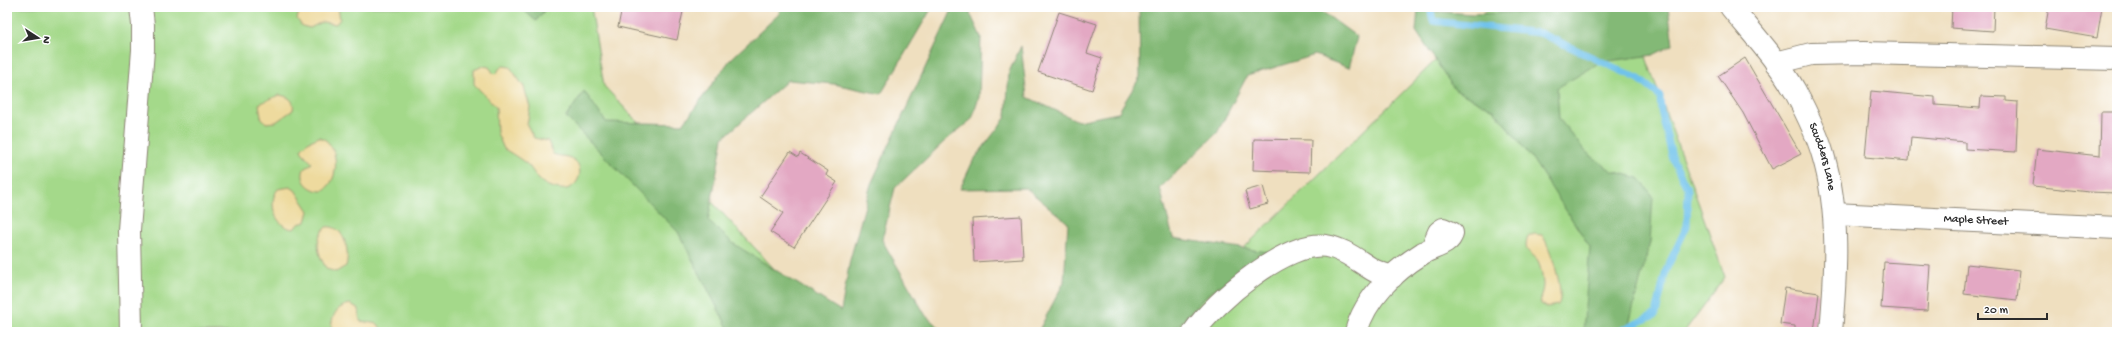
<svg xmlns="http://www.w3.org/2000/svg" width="2124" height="339" font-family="'Gochi Hand',sans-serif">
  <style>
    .green { fill: #a4d98a; stroke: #68825a }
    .forest { fill: #83b976; stroke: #577250 }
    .sand { fill: #eeda9e; stroke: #8c8264 }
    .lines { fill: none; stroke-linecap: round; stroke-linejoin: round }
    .stream { stroke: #6fc2eb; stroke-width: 7 }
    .building { fill: #e3a8c3 }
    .minor-casing { stroke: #8d8575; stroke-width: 24 }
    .minor { stroke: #fff; stroke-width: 22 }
    .labels { text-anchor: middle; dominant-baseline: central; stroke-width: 3; stroke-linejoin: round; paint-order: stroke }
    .street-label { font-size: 12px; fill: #2b2b2b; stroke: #fff }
  </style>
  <rect width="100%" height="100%" fill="#fff"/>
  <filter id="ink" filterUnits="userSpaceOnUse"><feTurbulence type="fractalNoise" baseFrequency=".025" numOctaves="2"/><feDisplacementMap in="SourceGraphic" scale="8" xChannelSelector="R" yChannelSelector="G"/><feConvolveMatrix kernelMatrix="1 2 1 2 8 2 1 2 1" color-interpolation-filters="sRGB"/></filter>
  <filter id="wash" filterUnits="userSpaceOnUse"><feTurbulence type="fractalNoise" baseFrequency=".012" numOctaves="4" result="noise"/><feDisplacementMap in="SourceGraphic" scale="16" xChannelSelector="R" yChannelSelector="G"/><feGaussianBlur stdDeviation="0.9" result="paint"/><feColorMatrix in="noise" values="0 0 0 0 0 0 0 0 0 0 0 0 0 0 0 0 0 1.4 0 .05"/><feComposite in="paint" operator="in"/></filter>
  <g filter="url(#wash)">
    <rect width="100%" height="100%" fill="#efdfbf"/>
    <!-- green -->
    <path class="green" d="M7 7H591L604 86 833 332H7Z
      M1490 7H1628L1725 277 1684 332H1158Z"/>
    <!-- forest -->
    <path class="forest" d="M520 7H547L536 21Z
      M780 7H930V11L881 94 834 84 788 80 723 138 708 221 734 244 841 311 850 260 871 184 952 10 969 11 981 37 979 97 972 119 945 141 895 188 882 240 926 316 944 332H730L678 232 566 117 584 91 606 122 683 124 730 60 779 14Z
      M1139 7H1316L1357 37 1349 68 1315 55 1247 76 1217 133 1160 188 1173 238 1268 252 1207 295 1172 332H1038L1064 282 1068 223 1026 188 960 189 973 161 1006 117 1009 72 1021 46 1027 97 1078 121 1118 113 1140 77Z
      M1561 7H1668L1673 45 1653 55 1601 62 1557 88 1559 119 1586 152 1612 171 1639 178 1653 196 1650 242 1627 332H1583L1590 247 1531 157 1494 110 1455 90 1416 31 1418 10 1472 14 1553 11Z"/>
    <!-- sand -->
    <path class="sand" d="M304 7H338L340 19 336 24 322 22 310 28 302 26 297 19 299 12Z
      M483 66 489 67 494 74 497 73 499 69 503 66 510 67 524 87 530 107 527 125 534 138 548 141 553 154C560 157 567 155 574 160 585 168 579 187 566 189 561 190 555 188 551 187 539 183 536 175 529 166 527 163 508 151 504 149L497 133 496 107 474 84V70Z
      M279 95C288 96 295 100 293 110L276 122 266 123 261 117 259 104Z
      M319 137C340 142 341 182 322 191 311 191 299 182 304 169L312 163 302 152 301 149 308 142Z
      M290 187 295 190 309 211 306 222 298 224 294 229C275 228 267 202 278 189Z
      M326 227C345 224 350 253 346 266L336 272 327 269C318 256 313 239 326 227Z
      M1534 234 1542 235C1550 245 1566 295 1558 305L1547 307 1541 304C1539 297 1543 292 1543 285 1543 279 1541 270 1539 263 1535 252 1521 255 1528 237Z
      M351 304 359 309 360 321 378 324 383 332H331C331 318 335 306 351 304Z"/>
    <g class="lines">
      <!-- stream -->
      <path class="stream" d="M1431 11 1433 21 1540 33 1639 79 1660 96 1661 111 1673 160 1688 190 1687 226 1666 270 1656 314 1619 332"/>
    </g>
    <g id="blocks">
      <!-- building -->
      <path class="building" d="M622 7H684L677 40 618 27Z
        M1952 7H1994L1993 31 1951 28Z
        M2049 7H2102L2097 38 2045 29Z
        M1059 12 1097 24 1087 53 1102 58 1092 90 1038 72Z
        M1745 58 1801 154 1772 169 1743 113 1718 76Z
        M1871 91 1935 97V105L1980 108 1981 96 2006 97V101L2018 102 2016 152 1965 149V142L1911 137 1909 161 1865 157Z
        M2101 112H2117V193L2089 192 2033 186 2037 149 2100 156Z
        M1254 139 1311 140 1310 172 1253 170Z
        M790 152 798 157 800 153 828 171 826 175 837 182 794 247 770 232 783 213 760 197Z
        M1263 186 1268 204 1250 209 1245 191Z
        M1021 216 1023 259 974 262 972 219Z
        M1884 262 1930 265 1927 311 1881 308Z
        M1967 264 2020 270 2017 300 1964 294Z
        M1785 288 1819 293 1814 332H1795V326L1780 324Z"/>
    </g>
  </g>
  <g filter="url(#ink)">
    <use href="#blocks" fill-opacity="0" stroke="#8d8575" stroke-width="1"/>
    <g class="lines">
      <!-- minor casing -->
      <g class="minor-casing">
        <g id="minor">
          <path id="s1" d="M1731 7C1753 34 1778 61 1795 91 1804 108 1818 137 1823 155 1840 212 1836 273 1831 332"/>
          <path d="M1776 63 1811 54 1863 53 2117 59"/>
          <path id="s2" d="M1834 214 2117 228"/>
          <path d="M131 332 129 230 143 50V25L141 7"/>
          <path d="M1194 332C1215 301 1287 240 1326 246 1345 249 1359 262 1375 271 1380 273 1386 275 1392 277"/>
          <path d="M1356 332C1365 298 1394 271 1423 253 1432 247 1450 245 1452 233L1443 229 1439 232 1432 248"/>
        </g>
      </g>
      <!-- minor -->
      <use href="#minor" class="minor"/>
    </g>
  </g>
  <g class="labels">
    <!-- street labels -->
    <g class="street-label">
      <text stroke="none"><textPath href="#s1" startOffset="177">Scudders Lane</textPath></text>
      <text stroke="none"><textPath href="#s2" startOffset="142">Maple Street</textPath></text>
    </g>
  </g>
  <!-- margin -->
  <rect width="2124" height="339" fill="none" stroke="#fff" stroke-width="24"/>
  <!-- north arrow -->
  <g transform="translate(38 38) rotate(102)" stroke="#ffffff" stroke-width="3" paint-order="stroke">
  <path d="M0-3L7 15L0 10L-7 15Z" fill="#2b2b2b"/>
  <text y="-6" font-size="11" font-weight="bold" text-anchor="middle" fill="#2b2b2b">N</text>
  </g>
  <!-- scale -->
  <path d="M1978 313v6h69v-6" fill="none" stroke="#2b2b2b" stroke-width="2"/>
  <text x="1984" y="313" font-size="12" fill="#2b2b2b" stroke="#ffffff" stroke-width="3" paint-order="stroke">20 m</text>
</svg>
